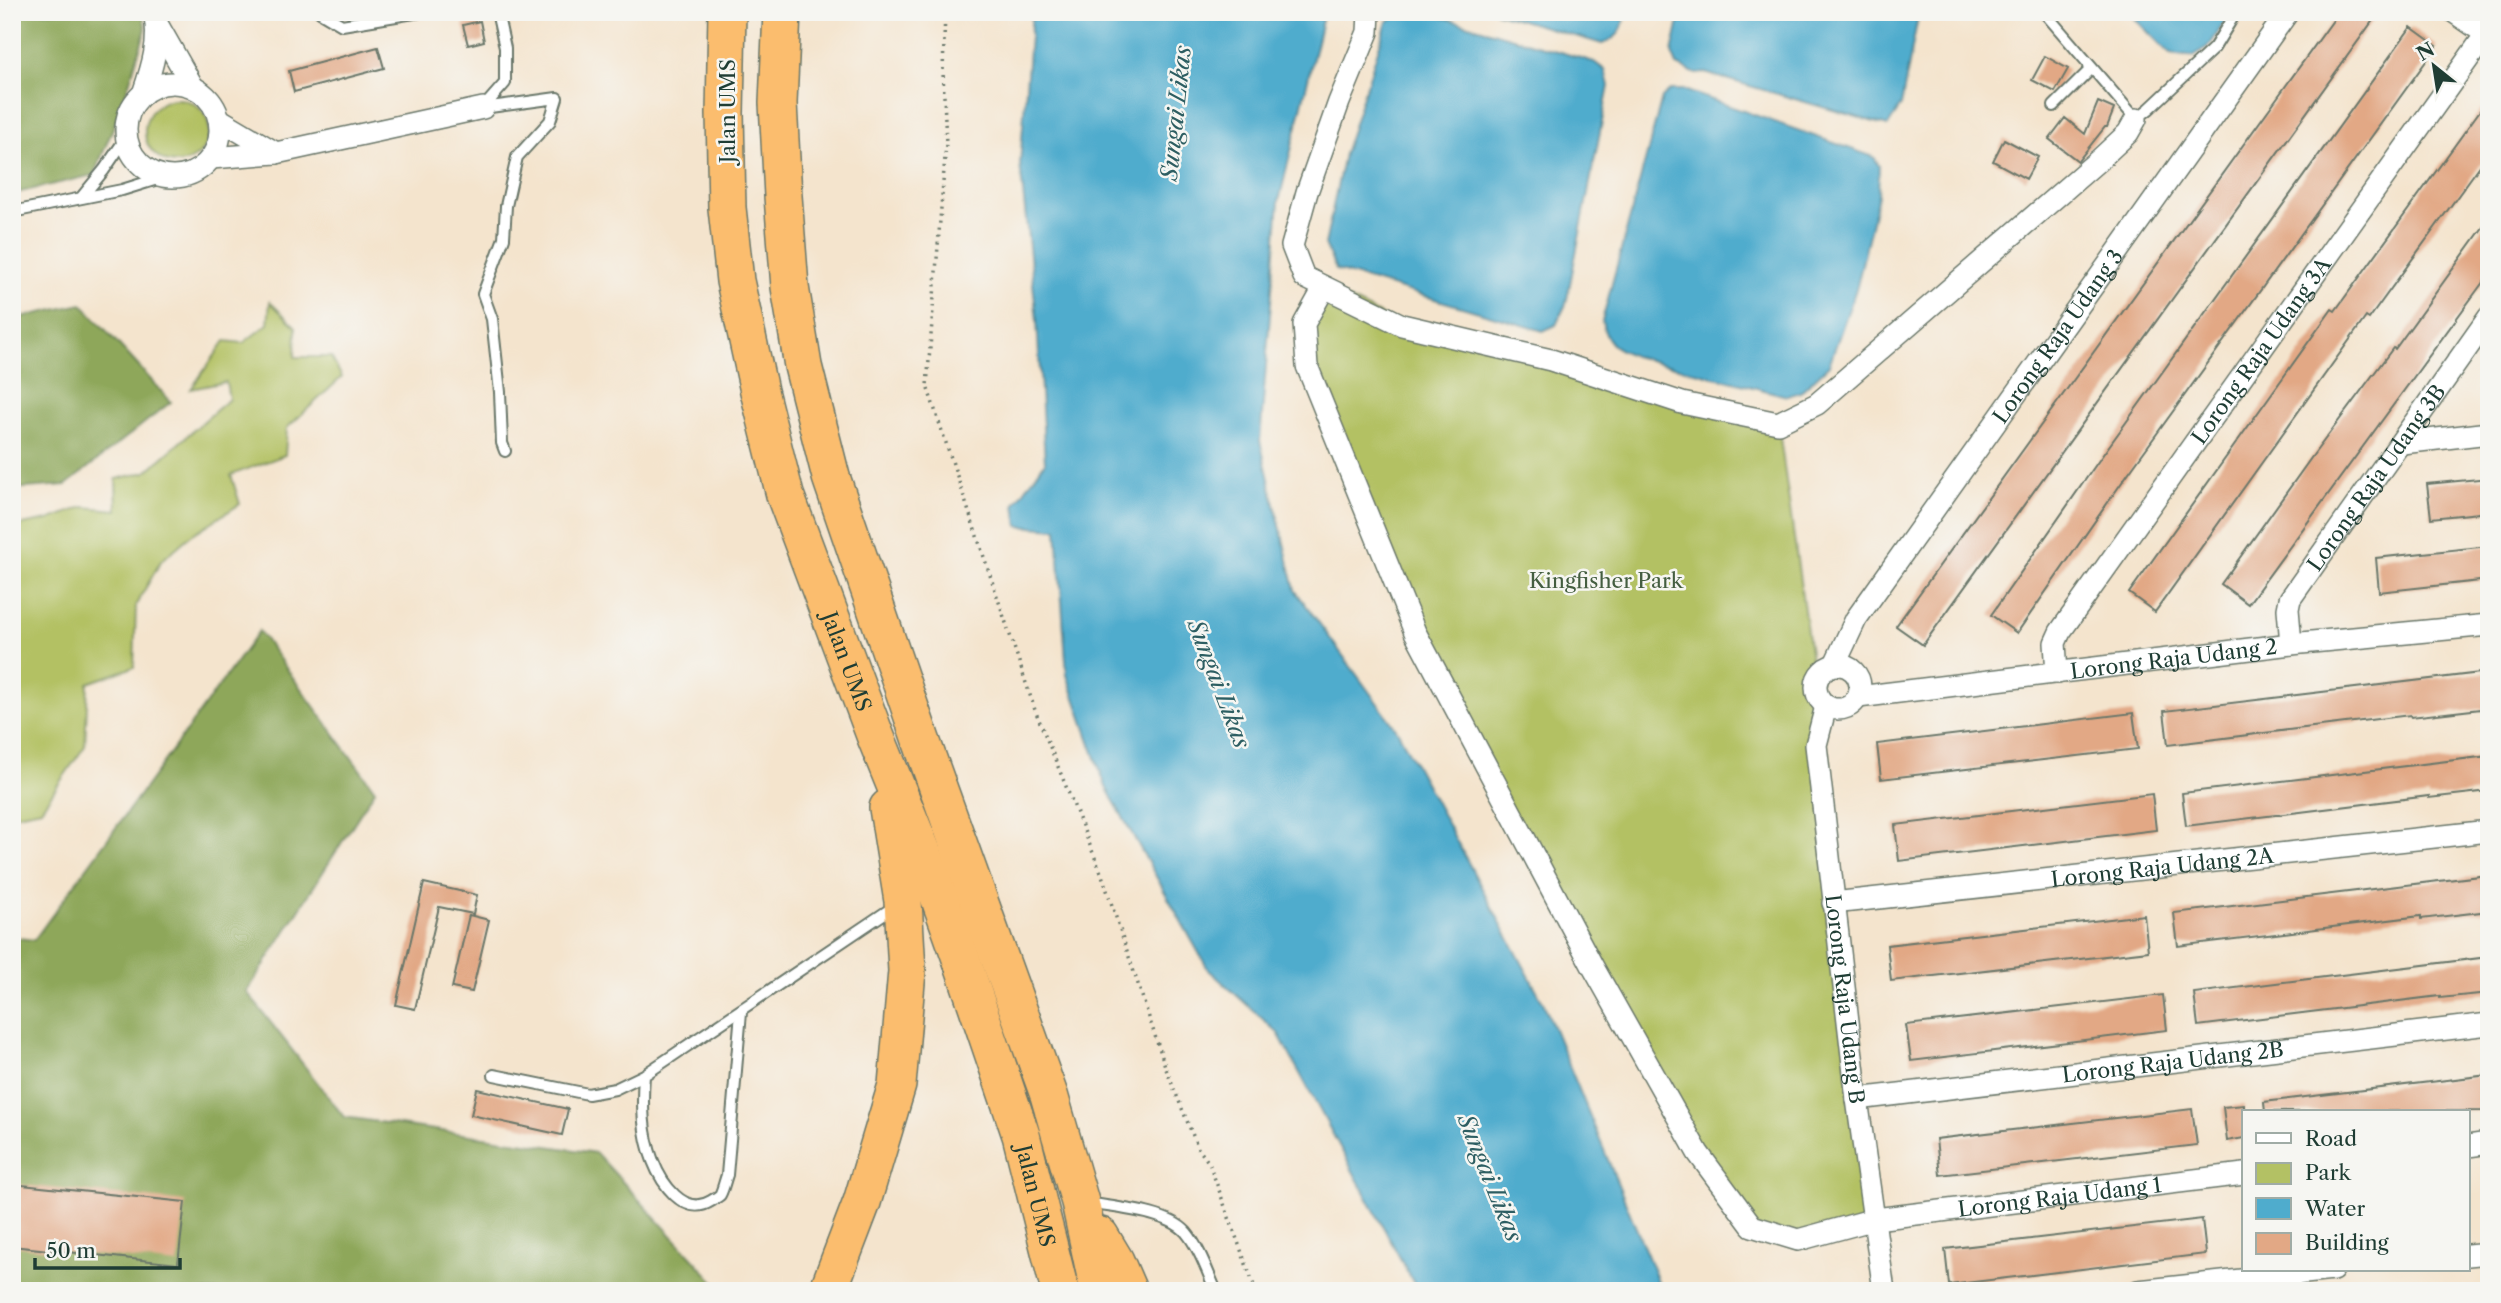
<svg xmlns="http://www.w3.org/2000/svg" width="2501" height="1303" font-family="'Libre Caslon Text',serif">
  <style>
    .green { fill: #b3c164; stroke: #697f4c; stroke-width: 2 }
    .forest { fill: #8ea75a; stroke: #567247; stroke-width: 2 }
    .water { fill: #4faccd; stroke: #377480; stroke-width: 2 }
    .building { fill: #e2a885 }
    .lines { fill: none; stroke-linecap: round; stroke-linejoin: round }
    .service-casing { stroke: #6a776a; stroke-width: 14 }
    .minor-casing { stroke: #6a776a; stroke-width: 24 }
    .trunk-casing { stroke: #6a776a; stroke-width: 40 }
    .path { stroke: #6a776a; stroke-width: 3.5; stroke-dasharray: 2 5; stroke-linecap: butt }
    .service { stroke: #fff; stroke-width: 10 }
    .minor { stroke: #fff; stroke-width: 21 }
    .trunk { stroke: #fbbd6e; stroke-width: 37 }
    .labels { text-anchor: middle; dominant-baseline: central; stroke-width: 5; stroke-linejoin: round; paint-order: stroke }
    .street-label { font-size: 21px; fill: #1f3d34; stroke: #f6f6f2 }
    .park-label { font-size: 21px; fill: #445e40; stroke: #f6f6f2 }
    .water-label { font-size: 23px; font-style: italic; fill: #2d5e62; stroke: #f6f6f2 }
  </style>
  <rect width="100%" height="100%" fill="#f6f6f2"/>
  <filter id="ink" filterUnits="userSpaceOnUse"><feTurbulence type="fractalNoise" baseFrequency=".0143" numOctaves="2"/><feDisplacementMap in="SourceGraphic" scale="14" xChannelSelector="R" yChannelSelector="G"/><feConvolveMatrix kernelMatrix="1 2 1 2 8 2 1 2 1" color-interpolation-filters="sRGB"/></filter>
  <filter id="wash" filterUnits="userSpaceOnUse"><feTurbulence type="fractalNoise" baseFrequency=".00686" numOctaves="4" result="noise"/><feDisplacementMap in="SourceGraphic" scale="28" xChannelSelector="R" yChannelSelector="G"/><feGaussianBlur stdDeviation="1.57" result="paint"/><feColorMatrix in="noise" values="0 0 0 0 0 0 0 0 0 0 0 0 0 0 0 0 0 1.4 0 .05"/><feComposite in="paint" operator="in"/></filter>
  <g filter="url(#wash)">
    <rect width="100%" height="100%" fill="#f4e4cd"/>
    <!-- green -->
    <path class="green" d="M145 131a32 32 0 1 1 64 0a32 32 0 1 1-64 0Z
      M1324 288 1402 325 1778 423 1816 696 1826 706 1816 745 1875 1219 1798 1240 1752 1226 1698 1153 1415 632 1322 401 1304 324Z
      M270 302 296 327 295 357H331L342 377 287 428 285 455 231 475 240 504 190 536 161 561 136 605 134 667 88 683 85 746 41 809 12 815V527L48 520 83 507 117 510 116 479 146 472 229 399 226 382 191 389 225 341 243 343 268 324Z"/>
    <!-- forest -->
    <path class="forest" d="M12 12H142L146 29 122 106 94 175 12 194Z
      M82 304 171 402 66 485 12 489V319Z
      M259 631 375 790 247 992 344 1117 596 1153 723 1291H12V937L34 940Z"/>
    <!-- water -->
    <path class="water" d="M1032 12H1324L1279 201 1260 441 1295 590 1397 730 1543 1002 1662 1291H1418L1278 1033 1208 969 1106 787 1067 675 1057 529 1018 526 1015 504 1045 462 1037 320 1020 164Z
      M1400 12H1425L1594 62 1605 70 1609 86 1566 304 1556 325 1543 331 1336 270 1325 245 1344 154 1387 22Z
      M1495 12H1626C1622 31 1620 37 1602 44Z
      M1681 12H1919L1901 105 1888 126 1705 73 1696 74 1677 65 1672 53Z
      M2128 12H2231L2208 48 2193 57 2170 54Z
      M1671 90H1684L1874 157 1879 166 1878 195 1857 286 1829 365 1800 392 1787 396 1634 356C1613 347 1607 345 1602 321L1662 98Z"/>
    <g id="blocks">
      <!-- building -->
      <path class="building" d="M2339 12H2379L1923 645 1896 626Z
        M480 21 484 41 468 45 463 25Z
        M2411 27 2437 46 2127 475 2017 633 1991 615 2104 453Z
        M378 47 384 68 294 92 289 71Z
        M2045 56 2068 69 2055 92 2032 80Z
        M2489 98V153L2369 319 2366 317 2155 612 2129 593 2332 309 2335 311Z
        M2098 102 2114 109 2107 127H2105L2078 161 2049 139 2065 118 2085 134Z
        M2004 139 2038 157 2026 179 1993 161Z
        M2489 219V274L2248 604 2221 584 2311 458 2393 348 2395 349Z
        M2489 478V512L2431 518 2427 484Z
        M2489 546V580L2379 592 2376 558Z
        M2489 672V708L2411 717 2410 715 2168 745 2164 711Z
        M2133 713 2138 749 1881 779 1877 744Z
        M2489 756V791L2429 798V796L2186 826 2182 793Z
        M2152 794 2156 830 1899 861 1895 825Z
        M2489 875V911L2421 919V916L2178 946 2174 913Z
        M424 883 477 895 473 914 439 907 415 1009 396 1005Z
        M469 915 489 920 472 992 452 988Z
        M2144 915 2148 951 1891 981 1887 945Z
        M2489 957V993L2440 998V996L2198 1026 2194 993Z
        M2163 995 2167 1030 1911 1061 1906 1025Z
        M2489 1075V1111L2265 1112 2264 1102Z
        M477 1089 568 1109 562 1135 471 1115Z
        M2244 1105V1138L2227 1141 2223 1107Z
        M2192 1109 2197 1145 1940 1175 1936 1139Z
        M12 1184 185 1202 178 1264 12 1246Z
        M2202 1219 2206 1254 1949 1285 1945 1249Z"/>
    </g>
  </g>
  <g filter="url(#ink)">
    <use href="#blocks" fill-opacity="0" stroke="#6a776a" stroke-width="2"/>
    <g class="lines">
      <!-- service casing -->
      <g class="service-casing">
        <path id="service" d="M320 12 342 25 420 12
          M2044 12 2136 119 2149 109 2214 48 2236 12
          M2054 106 2092 68
          M483 108 557 98 550 121 517 157 506 206 504 238 483 294 492 319 500 392 502 443 505 451
          M483 108 505 83V48L497 12
          M81 198 104 170 126 138
          M12 212 122 190 164 177
          M494 1075 588 1094 615 1089 644 1075 895 906
          M644 1075C642 1104 642 1133 653 1161 661 1182 684 1218 711 1201 711 1201 719 1196 720 1195 723 1190 725 1180 727 1175L741 1012
          M1087 1203C1114 1208 1167 1211 1186 1232 1200 1249 1207 1271 1216 1291"/>
      </g>
      <!-- minor casing -->
      <g class="minor-casing">
        <g id="minor">
          <path d="M1369 12 1368 32 1339 102 1307 192 1292 246 1304 277 1402 325 1551 360 1682 403 1778 423 1817 404 2100 159 2128 133 2136 119"/>
          <path d="M2454 12 2489 36"/>
          <path d="M156 22 193 87"/>
          <circle cx="173" cy="130" r="47"/>
          <path d="M143 94C152 68 161 40 154 12"/>
          <path d="M219 119 276 153"/>
          <path d="M211 158 276 153 483 108"/>
          <path id="s1" d="M1324 288 1304 324 1307 366 1415 632 1593 967 1698 1153 1752 1226 1798 1240 1875 1219 2244 1174"/>
          <path d="M2402 443 2489 433"/>
          <path id="s2" d="M2291 644 2288 609 2290 599 2489 317"/>
          <path id="s3" d="M1835 664 1856 619 2288 12"/>
          <circle cx="1838" cy="687" r="22"/>
          <path id="s4" d="M2057 673 2055 643 2060 632 2486 34"/>
          <path id="s5" d="M1858 697 2291 644 2489 625"/>
          <path id="s6" d="M1826 706 1816 745 1857 1099 1884 1291"/>
          <path id="s7" d="M1833 903 2489 831"/>
          <path id="s8" d="M1857 1099 2489 1024"/>
          <path d="M2468 1146 2489 1143"/>
          <path d="M2468 1255 2489 1253"/>
          <path d="M2138 1291 2333 1270"/>
        </g>
      </g>
      <!-- trunk casing -->
      <g class="trunk-casing">
        <g id="trunk">
          <path id="s9" d="M727 12 725 113 727 208 735 281 759 391 785 495 875 735 930 871 962 961 1021 1135 1060 1291"/>
          <path d="M782 12 778 103 783 196 790 287 803 366 831 477 921 740 1049 1095 1080 1202 1099 1291"/>
          <path d="M1100 1236 1115 1261 1128 1291"/>
          <path d="M828 1291 862 1202 897 1085 907 971 903 901 888 808"/>
        </g>
      </g>
      <!-- path -->
      <path class="path" d="M945 12 943 72 946 144 927 386 1035 710 1102 875 1166 1069 1198 1148 1209 1163 1256 1291"/>
      <!-- service -->
      <use href="#service" class="service"/>
      <!-- minor -->
      <use href="#minor" class="minor"/>
      <!-- trunk -->
      <use href="#trunk" class="trunk"/>
    </g>
  </g>
  <g class="labels">
    <!-- street labels -->
    <g class="street-label">
      <text transform="translate(727 111) rotate(-90)">Jalan UMS</text>
      <text stroke="none"><textPath href="#s3" startOffset="397">Lorong Raja Udang 3</textPath></text>
      <text stroke="none"><textPath href="#s4" startOffset="388">Lorong Raja Udang 3A</textPath></text>
      <text stroke="none"><textPath href="#s2" startOffset="194">Lorong Raja Udang 3B</textPath></text>
      <text stroke="none"><textPath href="#s5" startOffset="318">Lorong Raja Udang 2</textPath></text>
      <text stroke="none"><textPath href="#s9" startOffset="667">Jalan UMS</textPath></text>
      <text stroke="none"><textPath href="#s7" startOffset="331">Lorong Raja Udang 2A</textPath></text>
      <text stroke="none"><textPath href="#s6" startOffset="296">Lorong Raja Udang B</textPath></text>
      <text stroke="none"><textPath href="#s8" startOffset="318">Lorong Raja Udang 2B</textPath></text>
      <text stroke="none"><textPath href="#s9" startOffset="1234">Jalan UMS</textPath></text>
      <text stroke="none"><textPath href="#s1" startOffset="1368">Lorong Raja Udang 1</textPath></text>
    </g>
    <!-- park labels -->
    <g class="park-label">
      <text x="1606" y="580">Kingfisher Park</text>
    </g>
    <!-- water labels -->
    <g class="water-label">
      <text transform="translate(1176 113) rotate(-84)">Sungai Likas</text>
      <text transform="translate(1219 684) rotate(69)">Sungai Likas</text>
      <text transform="translate(1490 1178) rotate(68)">Sungai Likas</text>
    </g>
  </g>
  <!-- margin -->
  <rect width="2501" height="1303" fill="none" stroke="#f6f6f2" stroke-width="42"/>
  <!-- legend -->
  <rect x="2242" y="1110" width="228" height="161" fill="#f6f6f2" stroke="#a0aca6" stroke-width="2"/>
  <rect x="2256" y="1133" width="35" height="10" fill="#ffffff" stroke="#a0aca6" stroke-width="2"/>
  <text x="2305" y="1146" font-size="21" fill="#1f3d34">Road</text>
  <rect x="2256" y="1163" width="35" height="21" fill="#b3c164" stroke="#a0aca6" stroke-width="2"/>
  <text x="2305" y="1180" font-size="21" fill="#1f3d34">Park</text>
  <rect x="2256" y="1198" width="35" height="21" fill="#4faccd" stroke="#a0aca6" stroke-width="2"/>
  <text x="2305" y="1216" font-size="21" fill="#1f3d34">Water</text>
  <rect x="2256" y="1233" width="35" height="21" fill="#e2a885" stroke="#a0aca6" stroke-width="2"/>
  <text x="2305" y="1250" font-size="21" fill="#1f3d34">Building</text>
  <!-- north arrow -->
  <g transform="translate(2434 66) rotate(330)" stroke="#f6f6f2" stroke-width="5" paint-order="stroke">
  <path d="M0-5L12 26L0 18L-12 26Z" fill="#1f3d34"/>
  <text y="-10" font-size="19" font-weight="bold" text-anchor="middle" fill="#1f3d34">N</text>
  </g>
  <!-- scale -->
  <path d="M35 1258v10h145v-10" fill="none" stroke="#1f3d34" stroke-width="3.5"/>
  <text x="46" y="1258" font-size="21" fill="#1f3d34" stroke="#f6f6f2" stroke-width="5" paint-order="stroke">50 m</text>
</svg>
